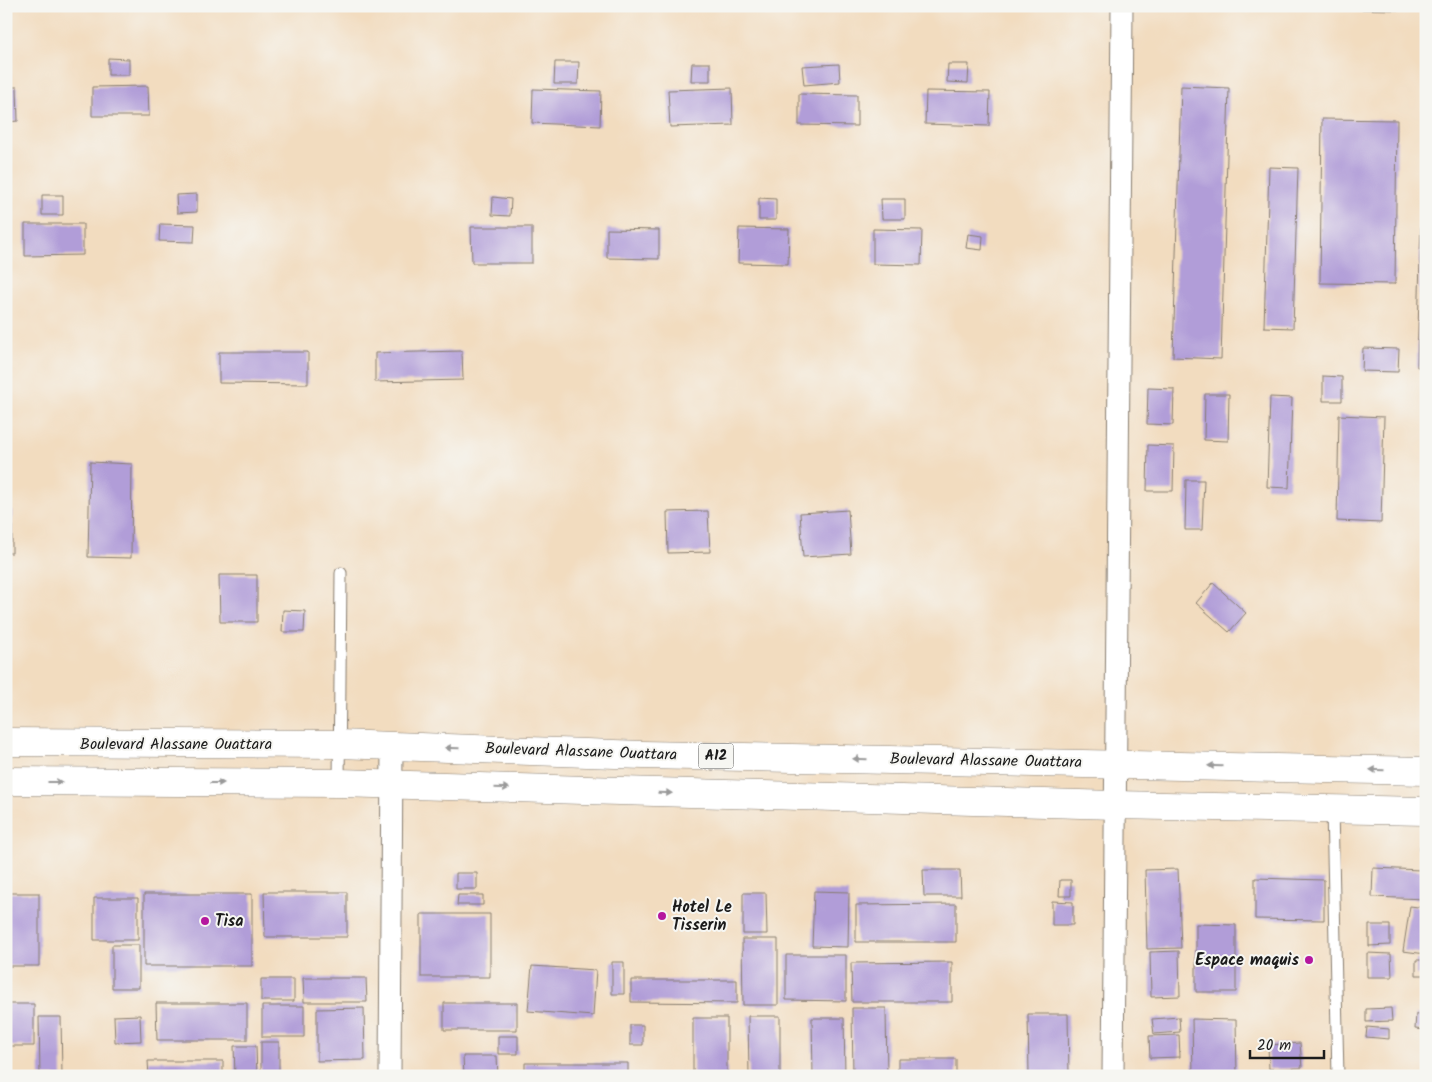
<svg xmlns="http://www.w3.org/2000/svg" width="1432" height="1082" font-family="Kalam,sans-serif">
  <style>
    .building { fill: #b19dd8 }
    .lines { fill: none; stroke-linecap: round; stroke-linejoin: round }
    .service-casing { stroke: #877c6e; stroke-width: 13 }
    .minor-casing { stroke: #877c6e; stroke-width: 23 }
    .primary-casing { stroke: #877c6e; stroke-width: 29 }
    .service { stroke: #fff; stroke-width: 11 }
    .minor { stroke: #fff; stroke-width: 21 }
    .primary { stroke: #fff; stroke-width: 28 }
    .oneway { fill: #999 }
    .poi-dot { fill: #b5179e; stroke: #f6f6f2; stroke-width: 2 }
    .labels { text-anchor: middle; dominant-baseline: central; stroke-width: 4; stroke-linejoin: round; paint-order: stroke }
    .shield { fill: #f6f6f2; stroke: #5d5d5c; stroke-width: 1 }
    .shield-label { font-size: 15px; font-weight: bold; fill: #1c1c1c }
    .street-label { font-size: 16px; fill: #1c1c1c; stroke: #f6f6f2 }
    .poi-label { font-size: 16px; font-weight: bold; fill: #1c1c1c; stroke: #f6f6f2; text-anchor: start }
  </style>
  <rect width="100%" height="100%" fill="#f6f6f2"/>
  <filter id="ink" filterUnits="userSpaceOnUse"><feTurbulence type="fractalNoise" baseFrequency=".02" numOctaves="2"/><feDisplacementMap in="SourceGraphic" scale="10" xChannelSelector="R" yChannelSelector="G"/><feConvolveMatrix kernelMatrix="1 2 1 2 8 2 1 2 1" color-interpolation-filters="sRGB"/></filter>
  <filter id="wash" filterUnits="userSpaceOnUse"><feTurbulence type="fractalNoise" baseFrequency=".0096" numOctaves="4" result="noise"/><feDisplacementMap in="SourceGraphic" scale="20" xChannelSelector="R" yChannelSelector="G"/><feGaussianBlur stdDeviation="1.12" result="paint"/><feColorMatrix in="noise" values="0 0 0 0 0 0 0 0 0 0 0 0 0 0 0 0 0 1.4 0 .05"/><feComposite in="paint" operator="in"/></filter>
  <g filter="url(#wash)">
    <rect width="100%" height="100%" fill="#f2dcbf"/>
    <g id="blocks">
      <!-- building -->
      <path class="building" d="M1345 6H1402V10L1345 9Z
        M108 58 129 59V75H108Z
        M555 62H579L578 84H554Z
        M692 63H710V81H691Z
        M839 64 840 82 804 85 802 66Z
        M948 64H969L968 83 947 82Z
        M148 86 149 116H92V87Z
        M1181 86 1229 88 1221 359 1173 357Z
        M6 87H17L18 121 6 122Z
        M732 88 733 125 670 127 668 90Z
        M533 89 601 91 600 126 532 123Z
        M926 91 990 92 989 126 925 124Z
        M799 94 857 95V126L799 125Z
        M1322 119 1397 120 1395 284 1320 283Z
        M1269 167 1298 168 1293 328 1264 327Z
        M197 194V212L177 213 176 195Z
        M42 195H63V215H42Z
        M493 197 511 199 510 216 492 215Z
        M759 198 776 199V220H759Z
        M881 199H905V219H882Z
        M25 224H83V255L25 256Z
        M160 224 195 225 194 242 159 241Z
        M1421 224H1426V367H1417Z
        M471 227H532V263H472Z
        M739 228 789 229 788 264 738 263Z
        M607 229 659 230V259L607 258Z
        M873 229 922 230 921 265 873 264Z
        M968 234 983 236 982 250 966 248Z
        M1363 348 1399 349 1398 372 1362 371Z
        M462 351 463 380 375 382V353Z
        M219 352H308V384L219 383Z
        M1323 376 1342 377V401H1323Z
        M1148 388 1174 389 1173 425 1147 424Z
        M1205 394H1229L1228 441 1204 440Z
        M1270 397 1292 398 1289 488 1267 487Z
        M1339 415 1384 417 1381 523 1337 521Z
        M1148 445 1174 446 1173 491H1147Z
        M90 462 132 464 131 558 88 557Z
        M1186 480H1204L1202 530H1185Z
        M6 510H12V553H6Z
        M848 510 851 554 803 557 800 513Z
        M708 511 710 552 668 553 667 512Z
        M219 575H257V622H220Z
        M1213 583 1246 613 1229 632 1196 603Z
        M283 610 305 611 304 632H282Z
        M1420 846H1426V899L1372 897 1373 868 1421 870Z
        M1178 869 1181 948 1147 949 1145 870Z
        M923 870H960L961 896H924Z
        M456 873H477V889H456Z
        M1255 878 1324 880V920L1255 919Z
        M1060 880H1071V896H1059Z
        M814 891 849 892 848 947 812 946Z
        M264 892H347V937H265Z
        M6 893H39V966H6Z
        M743 893H766L767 934H743Z
        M144 894H252V966H144Z
        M458 895H483V905H457Z
        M94 898H138V940H94Z
        M1052 901 1073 902V925H1052Z
        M956 904V942H856V905Z
        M1410 906 1426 908V954L1403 951Z
        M421 914H490V977H421Z
        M1196 924 1236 925V992H1196Z
        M1369 925H1390V945L1369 946Z
        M742 939H778V1005H743Z
        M112 945H139V988H112Z
        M1179 951 1180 996 1151 997 1150 952Z
        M1367 953 1391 954 1392 977H1367Z
        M786 955H846V1001L786 1000Z
        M1416 960H1426V975H1416Z
        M612 962H624V994H612Z
        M952 962V1002H852L851 963Z
        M532 966 596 970 593 1016 528 1011Z
        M303 978H366L367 1002H304Z
        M261 979H294V1001H261Z
        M631 980H737V1003L631 1002Z
        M156 1003H247V1040H157Z
        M444 1003H517V1030H444Z
        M6 1004H34V1046H6Z
        M262 1006H304V1037H262Z
        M364 1008 365 1060 317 1061V1009Z
        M852 1008H886L887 1076H853Z
        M1391 1008 1392 1021 1366 1022V1009Z
        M1028 1014H1068L1069 1076H1029Z
        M1416 1014 1426 1015V1030L1415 1029Z
        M140 1015 141 1041 115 1042 114 1016Z
        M748 1016H780V1076H749Z
        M39 1017H61L62 1076H40Z
        M1179 1017 1180 1032 1154 1034 1152 1019Z
        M693 1018H727V1076H693Z
        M812 1018H844L845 1076H813Z
        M1192 1019 1236 1020 1237 1076H1193Z
        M630 1025H643V1045H630Z
        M1367 1027 1389 1029V1039L1366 1037Z
        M1179 1035 1180 1057 1150 1058 1149 1036Z
        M498 1036H518V1054H498Z
        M261 1042H279V1076H261Z
        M1300 1043 1302 1068 1269 1069 1268 1045Z
        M234 1046H256L257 1076H235Z
        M463 1056H497L498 1076H464Z
        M898 1059H956V1076H898Z
        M148 1061H223V1076H149Z
        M525 1063H628V1076H525Z
        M1153 1074H1178V1076H1153Z"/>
    </g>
  </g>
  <g filter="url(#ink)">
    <use href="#blocks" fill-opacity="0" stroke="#877c6e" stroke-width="1"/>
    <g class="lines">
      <!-- service casing -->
      <g class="service-casing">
        <path id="service" d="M339 783 341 573
          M1332 809 1338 1076"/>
      </g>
      <!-- minor casing -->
      <g class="minor-casing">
        <path id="minor" d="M390 1076 392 746
          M1113 1076 1122 6"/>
      </g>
      <!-- primary casing -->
      <g class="primary-casing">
        <path id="primary" d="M6 742 339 744 643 755 1426 771
          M6 781 339 783 1115 805 1426 811"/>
      </g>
      <!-- service -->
      <use href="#service" class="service"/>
      <!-- minor -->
      <use href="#minor" class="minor"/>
      <!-- primary -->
      <use href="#primary" class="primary"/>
    </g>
    <!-- one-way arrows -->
    <defs><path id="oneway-solid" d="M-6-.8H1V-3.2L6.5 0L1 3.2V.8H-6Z" transform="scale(1.25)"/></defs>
    <g class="oneway">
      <use href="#oneway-solid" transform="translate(452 748) rotate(-178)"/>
      <use href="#oneway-solid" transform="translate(860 759) rotate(-179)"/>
      <use href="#oneway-solid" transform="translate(1215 766) rotate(-179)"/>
      <use href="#oneway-solid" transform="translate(1377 770) rotate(-179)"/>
      <use href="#oneway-solid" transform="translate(55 782)"/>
      <use href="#oneway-solid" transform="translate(217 783)"/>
      <use href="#oneway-solid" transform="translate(502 788) rotate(2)"/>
      <use href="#oneway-solid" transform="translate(665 793) rotate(2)"/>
    </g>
  </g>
  <!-- markers -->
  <g class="poi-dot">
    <circle cx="662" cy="916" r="5"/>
    <circle cx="205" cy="921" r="5"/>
    <circle cx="1309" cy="960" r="5"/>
  </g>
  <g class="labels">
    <!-- shield labels -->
    <rect class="shield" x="698.5" y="743.5" width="35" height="25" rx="4"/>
    <g class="shield-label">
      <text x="716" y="756">A12</text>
    </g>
    <!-- street labels -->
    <g class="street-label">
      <text x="176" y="744">Boulevard Alassane Ouattara</text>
      <text transform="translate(581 752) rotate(2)">Boulevard Alassane Ouattara</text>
      <text transform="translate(986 761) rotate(1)">Boulevard Alassane Ouattara</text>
    </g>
    <!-- poi labels -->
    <g class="poi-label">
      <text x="672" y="907">Hotel Le<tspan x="672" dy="18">Tisserin</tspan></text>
      <text x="215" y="921">Tisa</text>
      <text x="1299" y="960" text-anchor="end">Espace maquis</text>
    </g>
  </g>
  <!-- margin -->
  <rect width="1432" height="1082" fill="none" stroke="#f6f6f2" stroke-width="25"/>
  <!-- scale -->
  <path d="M1250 1050v8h74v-8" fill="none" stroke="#1c1c1c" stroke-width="2.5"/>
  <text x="1257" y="1050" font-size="15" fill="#1c1c1c" stroke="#f6f6f2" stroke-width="4" paint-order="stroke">20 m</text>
</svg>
